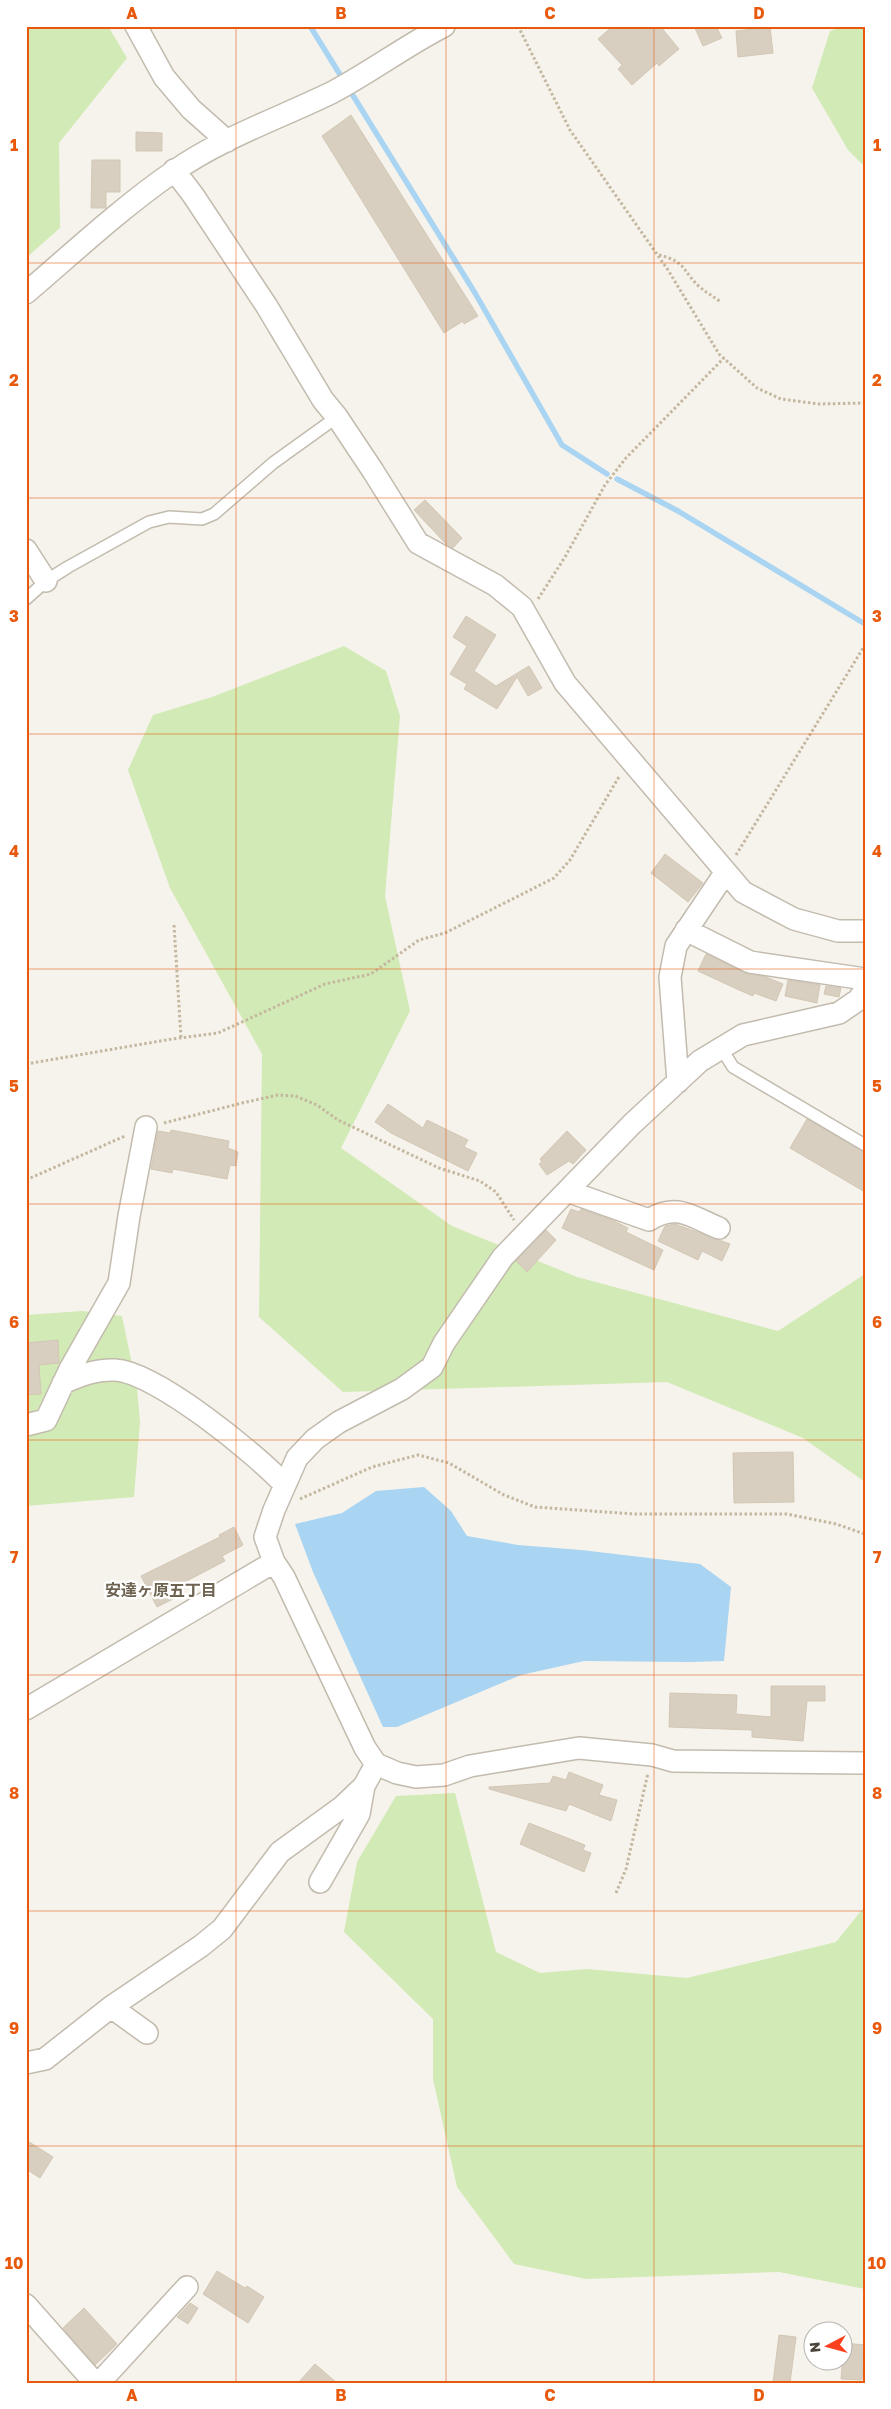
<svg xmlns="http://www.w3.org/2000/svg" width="891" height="2409" font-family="'Golos Text','Noto Sans JP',sans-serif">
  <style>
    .green { fill: #d2eab5 }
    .water { fill: #a9d4f2 }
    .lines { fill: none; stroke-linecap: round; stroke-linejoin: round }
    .stream { stroke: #a9d4f2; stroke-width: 5.5 }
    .building { fill: #d8cfc1; stroke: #d3c7b4 }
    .lane-casing { stroke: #c2bbae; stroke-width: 14 }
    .street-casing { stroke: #c2bbae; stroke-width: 24 }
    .path { stroke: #c4b79f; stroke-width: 3; stroke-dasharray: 2.5 2.5; stroke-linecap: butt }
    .lane { stroke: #fff; stroke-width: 11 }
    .street { stroke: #fff; stroke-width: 21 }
    .grid { fill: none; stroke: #e8590c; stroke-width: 1; stroke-opacity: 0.55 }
    .labels { text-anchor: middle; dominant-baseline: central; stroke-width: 4.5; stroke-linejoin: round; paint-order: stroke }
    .neighbourhood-label { font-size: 16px; font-weight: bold; fill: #6e6250; stroke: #fff }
    .neatline { fill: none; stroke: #e8590c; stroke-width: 2 }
    .grid-label { font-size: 16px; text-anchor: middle; font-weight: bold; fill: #e8590c }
  </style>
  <rect width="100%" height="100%" fill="#f6f3ec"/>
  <!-- green -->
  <path class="green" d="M26 26H108L127 58 59 143 60 228 26 258Z
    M846 26H865V167L848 150 812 88 830 31Z
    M344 646 386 671 400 716 385 896 410 1011 341 1148 452 1226 577 1277 778 1331 865 1274V1482L803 1438 667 1382 343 1392 259 1317 262 1054 170 888 128 770 153 715 212 697Z
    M82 1311 122 1316 137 1388 140 1422 134 1497 26 1506V1315Z
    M455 1793 496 1952 540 1973 587 1969 687 1978 836 1942 865 1906V2289L779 2272 586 2279 514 2264 457 2187 433 2079V2019L344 1932 357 1862 396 1796Z"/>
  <!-- water -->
  <path class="water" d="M424 1487 451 1511 467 1536 518 1545 581 1550 700 1564 731 1587 724 1661 689 1662 584 1661 521 1675 397 1727H383L313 1572 295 1524 342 1513 376 1491Z"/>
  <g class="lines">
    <!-- stream -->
    <path class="stream" d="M310 26 475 293 562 445 607 474
      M617 479 678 511 865 624"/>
  </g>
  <!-- building -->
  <path class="building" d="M613 26H660L679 49 659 66 657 63 632 85 618 69 622 65 598 39Z
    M694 26H716L722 38 703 46Z
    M770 27 773 53 738 57 736 31Z
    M351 115 478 316 464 324 463 321 444 333 322 136Z
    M136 132 162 133V151H136Z
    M92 160H120V192H106V208H91Z
    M425 500 462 538 453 548 446 544 414 510Z
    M466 616 496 635 474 671 496 686 529 666 542 688 528 696 517 677 497 709 464 689 467 684 450 674 467 646 453 637Z
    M665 854 703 883 688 902 651 873Z
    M706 954 745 973 766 977 783 984 776 1001 754 993 753 996 739 990 698 971Z
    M788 980 820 985 817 1003 785 996Z
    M826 986 841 988 839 997 824 994Z
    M388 1104 423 1128 427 1120 468 1140 464 1147 477 1153 468 1171 391 1133 375 1122Z
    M807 1119 865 1152V1192L790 1148Z
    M171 1130 229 1141 228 1148 238 1152 236 1166 230 1165 227 1179 173 1169 172 1173 151 1169 158 1131 170 1133Z
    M567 1131 586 1150 573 1164 569 1161 547 1175 539 1164 542 1162 540 1159Z
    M571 1209 579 1212 581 1209 612 1220 628 1228 626 1232 663 1250 654 1270 562 1228Z
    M675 1224 730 1244 722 1261 702 1251 698 1260 658 1241 665 1226Z
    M546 1230 556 1240 527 1272 516 1261Z
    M58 1340 59 1363 39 1365 41 1394 26 1395V1343Z
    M793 1452 794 1502 734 1503 733 1453Z
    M234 1527 243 1545 222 1556 225 1561 177 1586 181 1595 157 1607 141 1576 220 1537 219 1535Z
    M771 1686H825V1701H807L803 1741 752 1737V1730L669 1727 670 1693 737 1695 736 1714 771 1717Z
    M569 1772 603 1785 599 1795 617 1800 611 1821 569 1804 566 1811 489 1789V1787L550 1783 553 1776 566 1780Z
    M529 1823 585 1845 583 1850 591 1853 584 1872 520 1844Z
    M26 2140 53 2157 40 2178 26 2169Z
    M217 2271 245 2288 247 2286 264 2297 248 2323 203 2294Z
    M190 2303 198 2308 188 2324 177 2317Z
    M84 2308 117 2344 95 2365 63 2328Z
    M779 2335 796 2337 790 2383H773Z
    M844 2343 865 2345 862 2380 841 2379Z
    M315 2364 337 2383H298Z"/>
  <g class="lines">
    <!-- lane casing -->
    <g class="lane-casing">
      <path id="lane" d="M26 599 46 581 68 567 149 522 169 517 202 519 214 514 273 463 337 417
        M721 1048 733 1067 865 1145"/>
    </g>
    <!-- street casing -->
    <g class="street-casing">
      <path id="street" d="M136 26 164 77 191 109 227 141
        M174 170 193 195 266 305 323 400 337 417 373 471 418 543 495 585 522 607 565 683 743 892 794 919 838 931H865
        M26 293C74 252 121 208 173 172 221 138 280 118 333 92 371 72 405 46 444 26
        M26 550 46 581
        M686 930 750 962 865 979
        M678 1082 670 977 676 946 725 873
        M567 1191 649 1220C676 1202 692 1217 719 1228
        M63 1383C79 1376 96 1369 115 1370 156 1372 256 1454 285 1485
        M26 1425 46 1420 70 1369 119 1283 129 1216 146 1127
        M274 1562 265 1537 274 1510 297 1458 315 1439 339 1422 402 1389 432 1367 444 1343 503 1257 632 1124 700 1061 743 1035 839 1013 858 1000 865 990
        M26 1709 274 1562 284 1577 365 1748 376 1764 397 1773 416 1777 444 1775 470 1766 579 1748 652 1755 673 1761 865 1763
        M320 1882 359 1814 364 1786
        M111 2007 201 1946 222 1929 280 1852 342 1807 364 1786 376 1764
        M26 2063 45 2059 111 2007 147 2033
        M26 2305 95 2383
        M99 2383 187 2287"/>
    </g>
    <!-- path -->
    <path class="path" d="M518 26 570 130 668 270 719 354 757 388 781 399 819 404 865 403
      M659 255C688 262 682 272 701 288 707 293 714 297 721 302
      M538 599 565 557 605 485 625 459 724 358
      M736 855 865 645
      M174 925 181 1038
      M26 1064 172 1039 218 1033 325 984 371 974 419 940 445 933 554 878 570 860 620 775
      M164 1123 242 1103 278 1095 295 1096 317 1105 338 1120 439 1168 480 1181 496 1192 514 1220
      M26 1180 125 1136
      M300 1499 372 1467 418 1455 449 1463 504 1495 535 1507 634 1514H787L836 1524 865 1534
      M616 1893 626 1869 648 1773"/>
    <!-- lane -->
    <use href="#lane" class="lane"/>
    <!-- street -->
    <use href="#street" class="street"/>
  </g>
  <!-- grid -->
  <path class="grid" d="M236 26V2383M446 26V2383M654 26V2383M26 263H865M26 498H865M26 734H865M26 969H865M26 1204H865M26 1440H865M26 1675H865M26 1911H865M26 2146H865"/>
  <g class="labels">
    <!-- neighbourhood labels -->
    <g class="neighbourhood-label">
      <text x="161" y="1590">安達ヶ原五丁目</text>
    </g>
  </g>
  <!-- border -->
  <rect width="891" height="2409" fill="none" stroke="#ffffff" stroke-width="55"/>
  <!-- north arrow -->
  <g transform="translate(828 2346) rotate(264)"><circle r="24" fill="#ffffff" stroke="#b7b4b0"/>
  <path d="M0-4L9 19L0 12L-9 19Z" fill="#fc3f1d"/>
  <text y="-8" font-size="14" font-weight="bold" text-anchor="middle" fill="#4b4439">N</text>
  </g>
  <rect x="28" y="28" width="836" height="2354" class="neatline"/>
  <g class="grid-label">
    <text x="132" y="19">A</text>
    <text x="341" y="19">B</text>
    <text x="550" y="19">C</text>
    <text x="759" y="19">D</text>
    <text x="14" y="151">1</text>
    <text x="877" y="151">1</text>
    <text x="14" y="386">2</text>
    <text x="877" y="386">2</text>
    <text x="14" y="622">3</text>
    <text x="877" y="622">3</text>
    <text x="14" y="857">4</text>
    <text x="877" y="857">4</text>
    <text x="14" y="1092">5</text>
    <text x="877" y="1092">5</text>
    <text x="14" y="1328">6</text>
    <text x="877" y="1328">6</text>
    <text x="14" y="1563">7</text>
    <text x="877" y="1563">7</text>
    <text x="14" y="1799">8</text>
    <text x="877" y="1799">8</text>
    <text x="14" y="2034">9</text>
    <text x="877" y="2034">9</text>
    <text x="14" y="2269">10</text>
    <text x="877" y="2269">10</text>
    <text x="132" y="2401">A</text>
    <text x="341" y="2401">B</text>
    <text x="550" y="2401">C</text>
    <text x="759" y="2401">D</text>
  </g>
</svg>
